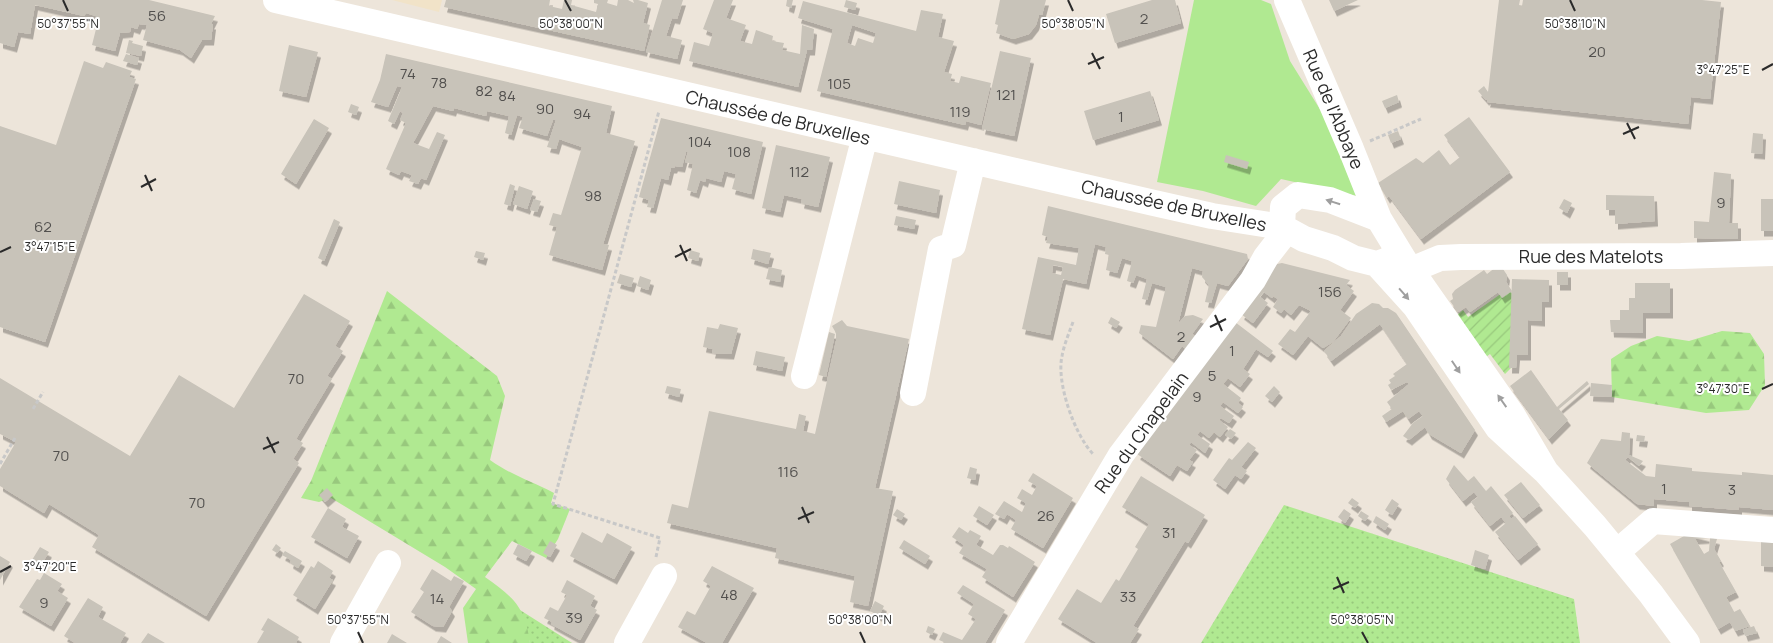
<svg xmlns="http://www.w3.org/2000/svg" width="1773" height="643" font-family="Manrope,sans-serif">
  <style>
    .education { fill: #f1e3c8 }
    .grass { fill: url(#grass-dots) }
    .forest { fill: url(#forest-firs) }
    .park { fill: #b0e991 }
    .garden { fill: url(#garden-furrows) }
    .building { fill: #c8c3b9; fill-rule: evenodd; filter: url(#shadow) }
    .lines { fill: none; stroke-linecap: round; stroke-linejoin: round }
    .path { stroke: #c8c8c8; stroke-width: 3; stroke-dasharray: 4 2.5; stroke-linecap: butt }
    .minor { stroke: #fff; stroke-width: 26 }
    .oneway { fill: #9f9f9f }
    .ticks { fill: none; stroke: #2a2a2a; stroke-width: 2 }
    .labels { text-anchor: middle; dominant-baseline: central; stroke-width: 4; stroke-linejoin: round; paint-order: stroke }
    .number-label { font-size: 15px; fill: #52504e }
    .street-label { font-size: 18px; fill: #2a2a2a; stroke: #fff }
    .ticks-label { font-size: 12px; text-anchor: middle; fill: #2a2a2a; stroke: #fff; stroke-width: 4; stroke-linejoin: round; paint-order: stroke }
  </style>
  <defs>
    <pattern id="grass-dots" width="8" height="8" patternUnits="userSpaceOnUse" patternTransform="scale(1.25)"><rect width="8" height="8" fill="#b0e991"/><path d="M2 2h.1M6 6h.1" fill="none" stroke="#98c87d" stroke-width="1.8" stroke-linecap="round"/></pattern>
    <pattern id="forest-firs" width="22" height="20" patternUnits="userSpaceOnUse" patternTransform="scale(1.25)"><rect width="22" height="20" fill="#b0e991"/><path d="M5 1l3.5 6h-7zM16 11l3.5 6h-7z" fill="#98c87d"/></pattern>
    <pattern id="garden-furrows" width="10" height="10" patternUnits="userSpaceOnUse" patternTransform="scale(1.25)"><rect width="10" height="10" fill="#b0e991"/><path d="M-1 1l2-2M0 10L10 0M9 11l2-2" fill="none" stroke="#98c87d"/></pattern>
    <filter id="shadow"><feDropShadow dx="3" dy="5.5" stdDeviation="0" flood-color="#0004"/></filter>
  </defs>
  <rect width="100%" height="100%" fill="#ede5da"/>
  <!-- education -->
  <path class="education" d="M392 0H442L439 12Z"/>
  <!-- grass -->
  <path class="grass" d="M1284 505 1574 599 1580 643H1201Z
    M520 610 572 643H530Z"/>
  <!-- forest -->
  <path class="forest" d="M387 291 497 376 505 396 490 460C511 475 531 481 554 493L551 503 570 509 558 539 546 558 512 541 485 577C513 597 525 606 530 643H468L463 608 476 589 445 567 331 498 319 502 301 498 311 481Z
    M1722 331 1750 333 1764 354 1765 385 1749 410 1706 413 1612 397 1611 359 1631 346 1657 336 1689 341Z"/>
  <!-- park -->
  <path class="park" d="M1194 0H1261L1271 4 1290 61 1331 127 1357 196 1281 179 1256 206 1203 191 1157 182Z"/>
  <!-- garden -->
  <path class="garden" d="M1504 288 1513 294 1511 368 1505 374 1490 354 1486 357 1457 315 1463 310 1468 317 1502 293Z"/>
  <!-- building -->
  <path class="building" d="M0 0H149L215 16 211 24H213L211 40H202L191 58 180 50 143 40 147 25 139 24 137 29 131 27 130 32 120 33 115 51 92 45 99 17 86 13 84 16 35 5 30 34 18 32 14 47 0 43Z
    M446 0H550L549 6 562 9 564 0H572L571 5 596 12 598 4 594 3V0H608L607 3 617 6 618 0H628L634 3 633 0H638L648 3 643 23 650 25 644 51 444 7Z
    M662 0H683L677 19 672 18 666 36 682 40 677 59 646 52Z
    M714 0H733L726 18 746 25 740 41 752 44 756 30 773 36 772 41 784 43 782 50 800 54 802 25 814 29 812 50H807L798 87 689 61 694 42 709 46 713 33 703 29Z
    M787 0H793L791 8 786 6Z
    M846 0 857 3 855 10 844 7Z
    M1000 0H1046L1042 15H1039L1036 25 1029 34 1013 39 996 33 998 25 995 24Z
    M1152 0H1175L1181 23 1115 43 1106 14Z
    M1329 0H1358L1334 11Z
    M1499 0H1520L1519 5 1522 6 1523 0H1702L1721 2 1710 99 1691 97 1688 124 1487 102 1488 99 1486 100 1478 91 1484 86 1488 92Z
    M803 1 916 31 921 10 943 14 938 37 954 41 944 72 952 74 950 81 959 83 961 76 991 83 981 125 966 121 965 125 817 91 833 29 798 18ZM852 25 876 33 873 43 858 38 855 46 847 43Z
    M129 40 133 41 132 43 143 46 141 56 126 53Z
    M289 45 318 52 306 97 279 91Z
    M1000 51 1031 58 1014 136 982 129Z
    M126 54 139 58 137 65 123 61Z
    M386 54 612 106 606 133 635 141 603 244 609 245 602 270 549 255 557 227 549 225 553 213 561 215 582 147 559 139 556 149 547 147 556 120H553L547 136 519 128 523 117 517 115 511 135 505 133 509 116 487 111 486 116 454 108 453 111 433 106 413 143 429 149 437 132 445 135 426 180 421 178 418 184 409 181 412 175 401 171 399 175 386 169 406 123 400 120 403 113 400 111 394 124 388 121 402 87 397 86 388 107 371 102 380 80Z
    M84 61 103 68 106 62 132 71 129 77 136 79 45 342 0 327V126L56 145Z
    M1150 91 1159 120 1093 140 1084 111Z
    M1397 95 1399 102 1385 108 1382 101Z
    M351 104 359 107 356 115 348 112Z
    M1469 117 1510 172 1421 239 1389 196 1387 198 1378 183 1416 158 1423 163 1439 150 1450 165 1460 157 1444 135Z
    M661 118 763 142 751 194 732 189 736 174 724 171 721 182 706 178 705 182 700 180 696 193 687 190 693 164 685 162 688 152H686L682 167 675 166 674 168H671L668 180 661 178 653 208 647 207 649 200 639 197Z
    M314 119 329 128 296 184 281 174Z
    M1398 131 1401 139 1391 143 1388 135Z
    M1753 133 1763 134 1762 154 1751 153Z
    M776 145 830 157 818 207 801 203 802 199 784 195 780 212 762 208Z
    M1226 155 1249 162 1247 169 1224 162Z
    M1714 172 1731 174 1729 223H1738V239L1694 238V221L1709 222Z
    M899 181 940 190 936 213 894 204Z
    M510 184 515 186 510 206 504 204Z
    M519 186 533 191 527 209 513 204Z
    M1606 195 1654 196 1655 221 1615 224V210H1606Z
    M534 199 541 201 537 212 530 210Z
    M1564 199 1572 203 1567 213 1559 208Z
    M1761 199H1773V231H1761Z
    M1048 206 1247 254 1248 259 1228 286 1217 283 1211 303 1205 302 1209 285 1202 277 1203 271 1192 268 1178 324 1185 316 1193 315 1203 319 1192 334 1198 338 1188 351 1182 346 1173 359 1139 333 1141 325 1156 327 1166 287 1152 283 1147 300 1142 299 1147 279 1136 275 1133 283 1127 281 1132 261 1122 258 1117 273 1106 270 1109 255 1105 254 1106 247 1095 244 1086 284 1063 279 1050 335 1022 329 1038 257 1076 265 1079 248 1046 243 1048 237 1042 235ZM1053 265 1063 267 1061 275 1052 273Z
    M896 216 916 220 914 229 894 225Z
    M334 219 340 222 324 261 318 258Z
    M753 249 771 253 768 264 751 259Z
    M690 250 700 253 698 261 688 258Z
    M476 251 485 253 483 260 474 257Z
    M1282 263 1350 280 1346 285 1354 291 1340 310 1351 318 1333 342 1323 348 1308 336 1293 355 1278 344 1290 329 1295 332 1311 311 1299 305 1291 315 1284 309 1281 313 1273 307 1278 299 1273 296 1272 298 1264 292 1260 297 1268 303 1253 323 1241 314 1277 264Z
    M769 267 782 270 780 282 766 279Z
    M1496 267 1503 269 1507 275 1506 282 1512 291 1502 298 1498 292 1470 312 1466 307 1458 312 1450 301 1453 299 1452 294 1455 290 1484 270 1487 274Z
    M1557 272H1568V285H1557Z
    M620 274 634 278 631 287 617 283Z
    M640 276 651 280 648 290 637 286Z
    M1512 279 1549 280V302H1542V321L1528 320V355H1517L1516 368H1509Z
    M1635 283H1670V313H1643V333L1611 332 1610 320H1620V310H1629V298H1635Z
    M304 294 350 321 335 346 343 351 327 376 332 379 296 439 303 443 293 459 299 463 206 616 92 547 99 535 49 504 44 513 0 486V469L16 442 0 434V378L130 456 179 375 234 408Z
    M1372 303 1379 304 1383 308H1388L1396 313 1475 430 1461 453 1429 434 1425 427 1409 440 1403 436 1413 423 1423 416 1419 411 1408 419 1403 411 1386 422 1382 416 1392 409 1387 402 1409 384 1407 382 1391 390 1388 385 1391 383 1389 380 1395 376 1393 374 1407 364 1380 324 1331 361 1324 351 1341 336 1356 314Z
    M1111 317 1120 322 1116 328 1108 323Z
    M842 320 847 326 909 339 875 488 893 491 868 606 850 602 855 576 775 558 777 548 667 523 672 504 688 508 709 411 796 429 799 414 806 416 803 431 815 434 836 341V333L832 326Z
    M1235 322 1273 351 1268 357 1256 349 1243 369 1250 374 1240 387 1228 378 1223 384 1241 398 1238 403 1243 407 1238 413 1223 402 1220 406 1234 416 1229 423 1221 418 1219 420 1228 427 1220 437 1214 432 1209 438 1200 431 1197 435 1210 444 1205 453 1191 442 1189 445 1197 450 1189 460 1193 462 1187 471 1177 465 1170 476 1137 454Z
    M720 324 738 328 731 354 712 353 713 349 703 347 707 327 718 329Z
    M829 332 835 334 826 377 819 375Z
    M756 351 785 357 782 371 753 365Z
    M1531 370 1557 407 1587 381 1589 384 1559 409 1568 420 1549 439 1510 386Z
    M1591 383 1612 385 1611 397 1590 396Z
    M667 386 681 389 679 397 665 393Z
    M1274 386 1280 392 1272 402 1265 396Z
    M1230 429 1236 433 1231 439 1225 435Z
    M1622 432 1630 433 1629 455 1643 461 1639 466 1628 457 1625 460 1646 476 1655 477 1656 464 1692 468V471L1742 475V472L1773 475V510L1739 507V510L1689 506V502L1654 499V506L1637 504 1587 463 1601 439 1621 441Z
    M1637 435 1645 436 1644 442 1636 441Z
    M1248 442 1256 448 1241 467 1247 471 1241 479 1235 475 1225 489 1213 480 1229 458 1232 460Z
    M1454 465 1468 481 1474 476 1486 491 1491 486 1513 513 1509 516 1511 519 1515 516 1538 544 1518 560 1495 532 1506 523 1501 517 1490 526 1471 502 1478 497 1474 492 1463 501 1446 479Z
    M970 467 977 469 975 480 967 478Z
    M1033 473 1073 498 1043 548 1011 529 1016 520 1007 514 1004 519 995 514 1004 501 1022 512 1026 503 1017 498 1022 489 1032 495 1037 486 1028 481Z
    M1141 476 1205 515 1188 543 1185 541 1133 626 1139 629 1130 643H1097L1058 619 1077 589 1101 603 1116 579 1119 581 1138 549 1135 547 1149 524 1122 507Z
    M1521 482 1540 505 1523 518 1504 495Z
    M327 488 333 495 325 502 319 495Z
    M1352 498 1359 503 1355 508 1348 503Z
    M1392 499 1399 504 1392 515 1385 510Z
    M979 506 994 515 987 525 973 516Z
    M328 508 346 519 342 527 359 536 347 558 311 537Z
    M897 509 905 514 901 520 893 515Z
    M1344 509 1351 514 1345 523 1338 517Z
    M1361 511 1369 516 1365 521 1358 516Z
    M1376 516 1389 524 1385 530 1373 522Z
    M959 527 968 533 970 530 981 536 976 545 993 555 1000 545H1003L1008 548 1009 546 1035 562 1013 597 982 577 987 569 959 553 964 545 952 537Z
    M582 532 602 543 607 533 632 547 614 579 570 556Z
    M1691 532 1717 539 1714 549 1721 561 1719 562 1736 592 1726 597 1734 612 1740 609 1750 626 1735 631 1730 622 1718 629 1670 544ZM1710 538 1709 551 1704 554 1695 539Z
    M1761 535 1773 536V567L1761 566Z
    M904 540 930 556 925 564 899 548Z
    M550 541 557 545 550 557 543 553Z
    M276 544 281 548 277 553 272 550Z
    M518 544 532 551 526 561 513 554Z
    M40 547 49 552 41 565 32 560Z
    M1475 550 1489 555 1485 569 1471 565Z
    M285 551 302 561 298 568 290 563 291 560 282 555Z
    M0 556 10 562 0 580Z
    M318 561 333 571 329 578 333 580 315 609 293 595 311 566 314 568Z
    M712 566 754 588 722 643H707L678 627 687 611 695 615 711 586 703 581Z
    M432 569 451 581 454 576 464 581 449 607 452 611 443 627 433 626 411 612 424 592 420 589Z
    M44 573 62 584 57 591 68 598 51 626 19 607 37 579 40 580Z
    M567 580 595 596 590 606 597 610 580 640 551 624 552 622 544 618 550 607 558 611 567 595 561 592Z
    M963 585 1005 610 985 643H946L939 640 943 632 962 640 976 619 968 614 974 604 957 593Z
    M88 598 103 607 98 617 126 633 120 643H75L64 636Z
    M875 601 884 606 879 616 870 611Z
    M268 618 299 637 296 643H257L264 631 261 630Z
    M928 626 935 629 932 635 926 632Z
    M1754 626 1757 633 1745 636 1743 630Z
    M148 633 165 643H141Z
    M392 634 407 643H387Z
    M441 636 452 643H437Z"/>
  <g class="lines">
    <!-- path -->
    <path class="path" d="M1370 141 1421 119
      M1073 322C1069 333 1064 345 1062 356 1056 383 1075 436 1094 455
      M33 409 43 392
      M0 464 15 438
      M656 557 660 538 553 504 659 111"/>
    <!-- minor -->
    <path class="minor" d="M276 0 1154 203 1212 216 1282 227 1304 239 1333 248 1353 258 1377 264 1391 259 1396 247
      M1287 0 1351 149 1379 219 1404 260 1513 416 1546 472
      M1282 227 1283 207 1298 195 1330 200 1379 219
      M1377 264 1415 306 1498 428 1546 472 1595 526 1651 594 1687 643
      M1411 270 1440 258 1461 257 1681 256 1773 253
      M804 376 865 136
      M913 393 941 249 953 245 973 161
      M1617 552 1653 521 1773 530
      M343 643 388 563
      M627 643 664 576
      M1009 643 1121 455 1253 280 1266 257 1287 230"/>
  </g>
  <!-- one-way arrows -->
  <defs><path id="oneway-solid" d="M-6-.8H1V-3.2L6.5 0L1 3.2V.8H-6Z" transform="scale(1.25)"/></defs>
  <g class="oneway">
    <use href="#oneway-solid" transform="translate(1333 202) rotate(-162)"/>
    <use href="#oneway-solid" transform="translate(1404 294) rotate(49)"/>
    <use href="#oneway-solid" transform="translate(1456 367) rotate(56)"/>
    <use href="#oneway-solid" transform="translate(1502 401) rotate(-125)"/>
  </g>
  <!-- ticks -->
  <path class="ticks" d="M63 0 68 11M565 0 571 11M1068 0 1073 11M1570 0 1575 11M1092 53 1100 69M1088 64 1104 57M1762 70 1773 64M1627 123 1635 139M1623 134 1639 127M145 175 152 191M141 187 156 179M680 245 687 261M0 252 11 247M675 257 691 249M1215 315 1222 331M1210 327 1226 319M1762 389 1773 384M267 437 275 453M263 449 279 442M802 507 809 523M798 519 814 512M0 572 11 566M1337 577 1344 593M1333 589 1349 582M358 632 363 643M860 632 865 643M1362 632 1368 643"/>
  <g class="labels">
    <!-- number labels -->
    <g class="number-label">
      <text x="157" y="15">56</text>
      <text x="1144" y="18">2</text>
      <text x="1597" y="51">20</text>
      <text x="408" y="73">74</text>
      <text x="439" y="82">78</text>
      <text x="839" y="83">105</text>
      <text x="484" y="90">82</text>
      <text x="1006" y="94">121</text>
      <text x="507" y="95">84</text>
      <text x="545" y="108">90</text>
      <text x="960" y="111">119</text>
      <text x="582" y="113">94</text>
      <text x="1121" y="116">1</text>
      <text x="700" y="141">104</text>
      <text x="739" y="151">108</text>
      <text x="799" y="171">112</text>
      <text x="593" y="195">98</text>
      <text x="1721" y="202">9</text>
      <text x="43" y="226">62</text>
      <text x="1330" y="291">156</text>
      <text x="1181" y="336">2</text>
      <text x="1232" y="350">1</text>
      <text x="1212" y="375">5</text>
      <text x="296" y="378">70</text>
      <text x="1197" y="396">9</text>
      <text x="61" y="455">70</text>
      <text x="788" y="471">116</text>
      <text x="1664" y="488">1</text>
      <text x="1732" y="489">3</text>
      <text x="197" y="502">70</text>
      <text x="1046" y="515">26</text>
      <text x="1169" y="532">31</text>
      <text x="729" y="594">48</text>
      <text x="1128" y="596">33</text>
      <text x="437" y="598">14</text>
      <text x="44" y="602">9</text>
      <text x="574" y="617">39</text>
    </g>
    <!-- street labels -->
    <g class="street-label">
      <text transform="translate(1334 109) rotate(67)">Rue de l'Abbaye</text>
      <text transform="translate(778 117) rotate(13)">Chaussée de Bruxelles</text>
      <text transform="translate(1174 205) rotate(12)">Chaussée de Bruxelles</text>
      <text x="1591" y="256">Rue des Matelots</text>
      <text transform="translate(1141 432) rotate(-54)">Rue du Chapelain</text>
    </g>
  </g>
  <g class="ticks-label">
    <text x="68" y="28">50°37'55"N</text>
    <text x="571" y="28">50°38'00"N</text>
    <text x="1073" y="28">50°38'05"N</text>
    <text x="1575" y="28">50°38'10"N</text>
    <text x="1723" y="74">3°47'25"E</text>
    <text x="50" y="251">3°47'15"E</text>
    <text x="1723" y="393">3°47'30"E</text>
    <text x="50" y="571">3°47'20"E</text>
    <text x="358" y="624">50°37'55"N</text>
    <text x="860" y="624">50°38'00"N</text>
    <text x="1362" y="624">50°38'05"N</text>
  </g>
</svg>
